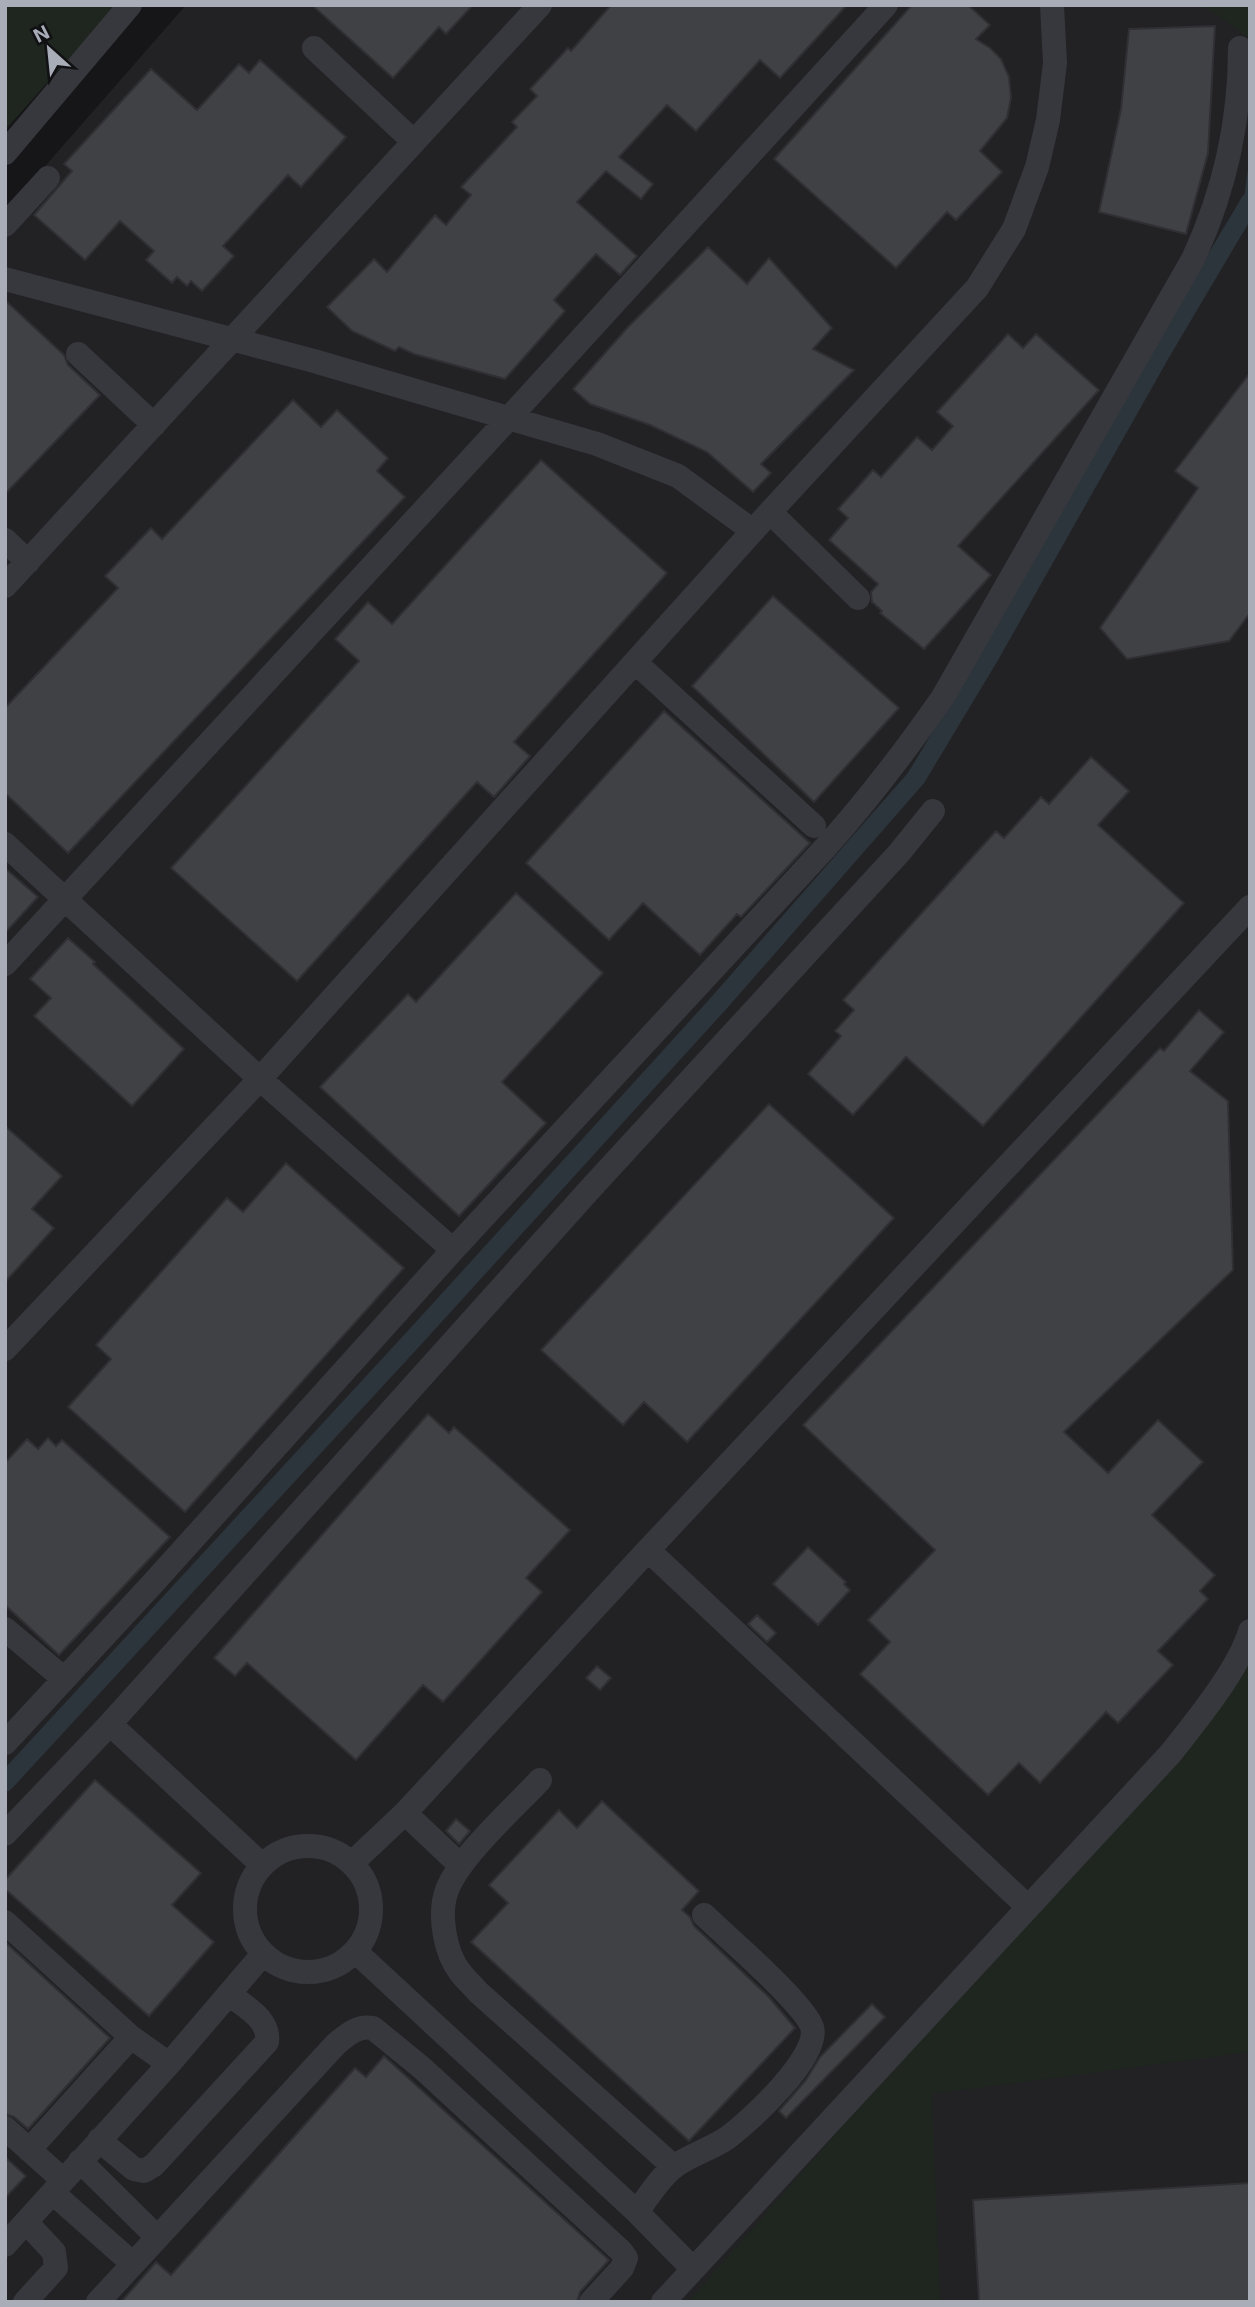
<svg xmlns="http://www.w3.org/2000/svg" width="1255" height="2307" font-family="Inter,sans-serif">
  <style>
    .built { fill: #222225 }
    .green { fill: #1e261f }
    .lines { fill: none; stroke-linecap: round; stroke-linejoin: round }
    .stream { stroke: #2c353c; stroke-width: 5 }
    .canal { stroke: #2c353c; stroke-width: 19 }
    .building { fill: #404145; stroke: #303034; stroke-width: 2 }
    .minor { stroke: #37383d; stroke-width: 24 }
  </style>
  <rect width="100%" height="100%" fill="#161618"/>
  <!-- built -->
  <path class="built" d="M186 5H1250V2302H5V212Z"/>
  <!-- green -->
  <path class="green" d="M5 5H117L5 130Z
    M1197 5H1250V39L1217 14Z
    M1250 1663V2052L932 2094 940 2302H688Z"/>
  <g class="lines">
    <!-- stream -->
    <path class="stream" d="M1245 210 1250 172"/>
    <!-- canal -->
    <path class="canal" d="M5 1782 416 1336 718 1004 916 778 990 655 1160 354 1250 202"/>
  </g>
  <!-- building -->
  <path class="building" d="M312 5H473L446 34 439 27 393 78Z
    M611 5H847L780 78 760 60 696 131 667 105 619 157 653 184 641 199 606 171 577 202 637 256 620 275 596 254 554 300 565 311 505 379 414 354 399 347 395 351 352 331 327 307 374 259 387 272 435 215 446 225 471 195 461 187 517 127 512 122 537 96 530 89 568 48 571 51Z
    M912 5H968L990 25 976 39 990 48 1001 59 1009 77 1011 98 1007 118 980 151 1002 172 956 220 947 212 896 268 774 159Z
    M1215 26 1208 153 1186 234 1099 212 1121 109 1129 29Z
    M260 60 346 137 301 187 288 175 223 246 234 256 202 291 191 281 187 286 177 277 172 283 146 260 154 251 120 221 85 260 34 215 72 171 64 164 151 69 197 110 239 64 249 73Z
    M708 247 747 284 769 258 832 328 813 349 854 370 761 464 771 473 753 492 707 452 650 425 590 404 573 389 628 327Z
    M5 300 64 355 68 365 100 395 5 494Z
    M1008 334 1023 348 1036 334 1099 390 958 546 991 575 924 649 880 613 882 611 872 602 871 592 878 584 829 540 848 518 838 509 873 470 881 477 917 437 932 450 953 426 937 412Z
    M1250 373V613L1229 641 1127 659 1100 628 1198 488 1175 471Z
    M293 400 321 427 337 410 388 458 377 471 405 497 68 853 5 793V708L118 588 105 576 151 528 162 539Z
    M541 460 667 573 514 742 530 756 494 797 477 782 297 981 171 868 359 661 335 639 368 602 392 624Z
    M773 596 899 708 814 802 692 686Z
    M664 711 810 843 741 917 737 914 700 955 643 903 609 940 526 863Z
    M1091 757 1129 791 1098 825 1184 903 983 1126 906 1057 853 1115 808 1074 841 1036 835 1031 854 1010 843 1000 996 831 1004 838 1041 797 1049 804Z
    M5 868 38 897 5 933Z
    M516 893 603 973 502 1082 546 1123 459 1216 320 1087 408 994 416 1002Z
    M68 938 95 962 93 964 184 1049 132 1106 34 1016 51 998 30 979Z
    M1199 1010 1224 1032 1190 1071 1228 1101 1233 1270 1064 1432 1108 1473 1158 1420 1203 1462 1152 1515 1215 1575 1200 1591 1208 1599 1158 1651 1173 1665 1118 1723 1106 1712 1040 1783 1019 1763 988 1795 860 1674 890 1642 868 1620 935 1550 803 1425 1160 1048 1164 1051Z
    M769 1104 894 1218 687 1442 644 1402 623 1425 541 1350Z
    M5 1126 62 1176 32 1209 54 1228 5 1282Z
    M286 1163 404 1268 185 1512 68 1407 111 1359 96 1345 227 1198 243 1212Z
    M428 1414 449 1433 454 1427 570 1530 526 1578 542 1592 443 1702 423 1685 356 1760 247 1663 235 1676 214 1658Z
    M48 1438 56 1446 62 1440 170 1537 59 1655 5 1605V1463L27 1439 38 1449Z
    M808 1547 846 1582 844 1584 850 1590 818 1625 773 1584Z
    M757 1615 776 1633 767 1642 748 1624Z
    M597 1666 611 1678 600 1690 586 1678Z
    M95 1780 201 1873 172 1905 214 1942 149 2016 5 1889V1880Z
    M602 1801 699 1891 682 1910 690 1917 694 1926 769 1997 795 2028 689 2141 471 1942 508 1903 489 1885 559 1810 577 1828Z
    M456 1819 470 1831 459 1844 446 1831Z
    M5 1942 110 2038 28 2129 14 2117 5 2114Z
    M872 2004 885 2017 786 2118 779 2111 806 2080 820 2057Z
    M384 2056 609 2260 580 2292 577 2302H121L156 2262 171 2275 355 2068 366 2077Z
    M5 2157 26 2176 5 2198Z
    M1250 2183V2302H979L973 2200Z"/>
  <g class="lines">
    <!-- minor -->
    <path class="minor" d="M314 48 413 141
      M5 153 130 5
      M5 225 48 178
      M5 279 314 361 597 444 678 476 753 531
      M78 354 154 425
      M770 512 858 598
      M5 540 28 562
      M5 586 540 5
      M635 662 814 826
      M5 844 260 1079 453 1250
      M5 964 509 418 886 5
      M5 1349 260 1079 770 512 977 288 1014 229 1037 167 1048 120 1055 63 1052 5
      M648 1550 1028 1907
      M5 1629 63 1678
      M110 1724 592 1187 899 853 933 811
      M5 1743 155 1581 453 1250 825 848C868 800 906 750 943 697L1193 259C1224 193 1240 121 1240 48
      M540 1780C514 1808 460 1856 447 1890 438 1914 445 1953 460 1972 465 1979 472 1985 478 1992L674 2167
      M405 1813 460 1865
      M5 1834 110 1724 262 1865
      M245 1909a63 63 0 1 1 126 0a63 63 0 1 1-126 0Z
      M352 1863 405 1813 648 1550 1250 907
      M5 1922 131 2037 169 2064
      M355 1951 637 2212 693 2269
      M5 2128 63 2180
      M99 2140 134 2169 144 2171 154 2165 267 2042C270 2019 245 2007 229 1994
      M29 2150 131 2037
      M80 2161 157 2237
      M53 2193 132 2263
      M637 2212C648 2197 660 2177 675 2166 690 2155 711 2149 727 2138 749 2122 821 2056 812 2027 804 2003 726 1936 704 1915
      M5 2245 169 2064 263 1954
      M25 2302 56 2268 54 2252 26 2222
      M98 2302 336 2044C347 2035 357 2025 373 2028L422 2068 621 2251 626 2258 622 2268 591 2302
      M663 2302 1171 1753C1196 1721 1239 1669 1250 1631"/>
  </g>
  <!-- border -->
  <rect width="1255" height="2307" fill="none" stroke="#a8adb8" stroke-width="14"/>
  <!-- north arrow -->
  <g transform="translate(49 49) rotate(333)" stroke="#111113" stroke-width="5" paint-order="stroke">
  <path d="M0-5L12 26L0 18L-12 26Z" fill="#a8adb8"/>
  <text y="-10" font-size="19" font-weight="bold" text-anchor="middle" fill="#a8adb8">N</text>
  </g>
</svg>
